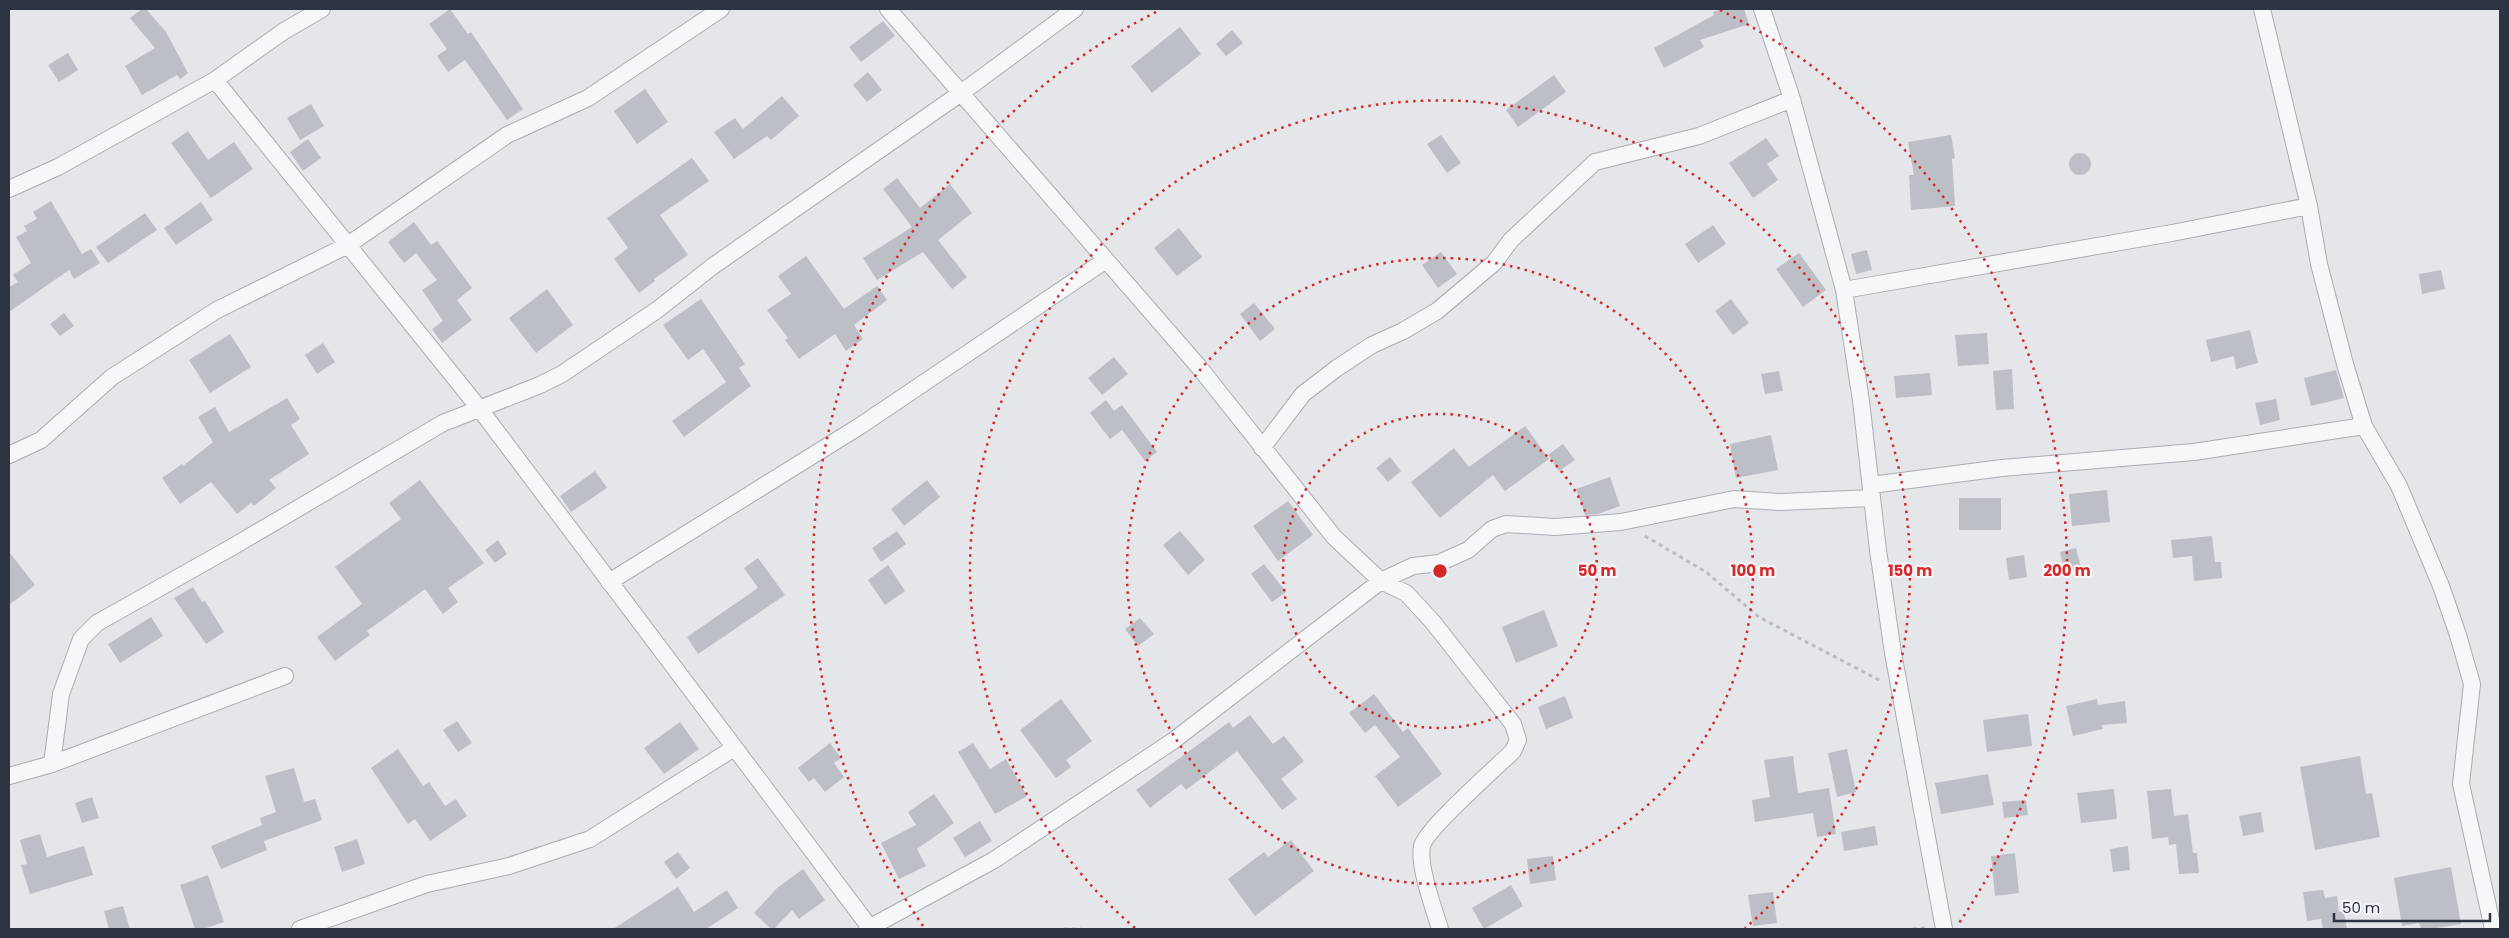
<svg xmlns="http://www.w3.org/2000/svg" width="2509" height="938" font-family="Poppins,sans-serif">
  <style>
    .building { fill: #bcbfc6 }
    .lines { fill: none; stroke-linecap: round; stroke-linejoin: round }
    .street-casing { stroke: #a9adb4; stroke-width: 18 }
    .path { stroke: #babcc2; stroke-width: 3; stroke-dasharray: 4 4; stroke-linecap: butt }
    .street { stroke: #f6f7f9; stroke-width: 16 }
    .ring { fill: none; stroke: #d62828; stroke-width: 2.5; stroke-dasharray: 2.5 5 }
    .centre { fill: #d62828; stroke: #f3f5f8; stroke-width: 2.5 }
    .ring-label { font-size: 15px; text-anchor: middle; font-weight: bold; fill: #d62828; stroke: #f3f5f8; stroke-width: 4.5; stroke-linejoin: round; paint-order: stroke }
  </style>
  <rect width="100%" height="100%" fill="#e4e6ea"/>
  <!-- building -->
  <path class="building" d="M142 9H146L166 32 188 73 180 79 177 75 142 95 125 66 155 48 130 18Z
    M450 9 468 34 471 32 523 109 507 120 465 60 448 72 437 56 447 49 429 24Z
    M1723 9H1744L1749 24 1700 40 1704 47 1664 68 1654 48 1714 15 1713 12Z
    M883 21 895 36 861 62 849 47Z
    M1180 27 1201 54 1152 93 1131 66Z
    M1232 30 1243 43 1226 56 1216 44Z
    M68 53 78 70 59 82 48 65Z
    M868 72 882 90 867 102 853 85Z
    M1554 75 1566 92 1518 127 1506 110Z
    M645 89 668 122 637 144 614 111Z
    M782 96 799 116 771 140 767 136 734 159 714 132 735 118 743 129Z
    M311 104 324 126 300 140 287 118Z
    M188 131 208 160 234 142 253 169 211 198 171 143Z
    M1441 135 1461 163 1447 173 1427 144Z
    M1951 135 1955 158 1952 159 1955 206 1911 210 1909 175H1914L1908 142Z
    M1766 138 1779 156 1767 164 1778 180 1753 198 1729 163Z
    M308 139 321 158 303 171 290 152Z
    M2069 164a11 11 0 1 1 22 0a11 11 0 1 1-22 0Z
    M692 158 709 181 660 215 688 255 654 279 655 281 639 293 614 259 628 248 607 218Z
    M897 178 920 208 950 184 972 213 938 240 967 277 952 289 923 252 877 280 863 258 912 227 883 189Z
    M51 201 82 254 91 249 100 263 74 279 69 270 9 312V287L18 282 13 275 31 263 16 237 27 231 24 226 37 219 33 212Z
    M201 202 213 220 176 245 164 228Z
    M145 213 157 230 108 263 96 247Z
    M414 222 431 245 437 241 472 288 457 300 472 320 442 343 432 329 443 321 422 290 437 280 416 253 404 263 388 242Z
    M1713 225 1726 244 1698 263 1685 244Z
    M1179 228 1202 257 1177 276 1154 248Z
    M1867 250 1872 270 1856 274 1851 254Z
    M1441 252 1457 274 1438 288 1422 265Z
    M1799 253 1826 290 1803 307 1776 269Z
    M806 256 844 309 877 286 887 300 854 325 863 339 846 351 835 334 799 359 785 340 788 338 767 310 791 294 778 276Z
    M2441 270 2445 289 2422 294 2419 274Z
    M547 289 573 325 536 353 509 318Z
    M701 299 745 364 739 368 751 386 684 437 672 421 726 382 703 349 688 360 663 325Z
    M1731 299 1749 323 1733 335 1715 311Z
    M1254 303 1275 329 1260 341 1240 314Z
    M64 313 74 326 60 336 50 324Z
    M2250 330 2258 363 2236 369 2234 356 2211 362 2206 340Z
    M1987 333 1989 364 1958 366 1955 335Z
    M230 334 251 367 210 393 189 360Z
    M323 343 335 362 317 374 305 355Z
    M1114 357 1128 374 1102 395 1088 378Z
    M2012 369 2014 409 1996 410 1993 371Z
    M2336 370 2344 398 2311 406 2304 378Z
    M1779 371 1783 391 1765 394 1761 374Z
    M1930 373 1932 395 1896 398 1894 376Z
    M287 398 300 419 291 425 309 454 269 480 276 488 254 506 251 503 237 514 211 482 180 504 162 478 182 464 183 466 213 442 198 417 215 407 229 432Z
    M2276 399 2280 420 2260 425 2255 403Z
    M1106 400 1114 411 1122 405 1157 452 1145 461 1122 430 1110 439 1090 413Z
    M1525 426 1549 459 1505 491 1493 475 1440 518 1411 482 1454 448 1469 467Z
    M1771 435 1778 470 1736 478 1730 444Z
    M1563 444 1575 460 1559 471 1548 455Z
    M1390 457 1401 471 1388 482 1376 468Z
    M595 471 607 488 571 512 560 496Z
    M1610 477 1620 506 1598 514 1585 515 1576 489Z
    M420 480 484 563 448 588 458 602 443 614 425 589 367 631 370 635 335 661 317 637 362 604 335 567 401 519 389 503Z
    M927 480 940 497 904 526 891 509Z
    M2107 490 2110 522 2072 526 2069 494Z
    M1959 498H2001V530H1959Z
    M1288 501 1313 535 1278 561 1253 526Z
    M897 531 906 544 881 562 872 548Z
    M1180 531 1205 560 1188 575 1163 545Z
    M2212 536 2215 562H2221L2222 578 2194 581 2192 556 2173 558 2171 540Z
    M498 540 507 554 495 563 485 550Z
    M2076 548 2081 568 2064 572 2060 552Z
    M9 552 35 585 9 605Z
    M2024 555 2027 577 2009 580 2006 558Z
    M758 558 785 595 698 654 687 637 758 588 744 568Z
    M1264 564 1286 592 1272 602 1251 574Z
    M888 565 905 591 885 605 868 580Z
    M193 587 202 602 205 601 224 632 206 644 174 598Z
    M1544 610 1558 646 1516 663 1502 627Z
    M151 617 163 636 120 663 108 644Z
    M1140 618 1154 634 1138 646 1125 629Z
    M1374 694 1403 732 1408 728 1442 774 1398 807 1375 776 1400 757 1375 725 1365 733 1349 713Z
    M1565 696 1573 718 1546 729 1538 707Z
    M1061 699 1092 741 1066 760 1071 767 1056 778 1020 730Z
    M2097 699 2098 705 2125 701 2127 723 2102 725 2103 729 2073 736 2066 706Z
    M2028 714 2032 746 1987 752 1983 720Z
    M1250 715 1273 744 1284 736 1304 761 1281 779 1297 799 1282 810 1237 751 1186 790 1181 784 1150 808 1136 790 1229 722 1233 728Z
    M457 721 472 743 458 752 443 730Z
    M680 722 699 749 664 774 644 748Z
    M830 743 841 758 834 763 844 777 825 792 814 778 809 782 798 768Z
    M973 743 990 769 1006 759 1027 796 995 814 958 752Z
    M398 749 423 786 429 782 445 806 456 799 467 816 430 841 415 819 408 824 371 768Z
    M1847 749 1856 792 1837 797 1828 753Z
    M1793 756 1798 793 1829 788 1836 834 1817 837 1813 813 1755 822 1752 800 1770 797 1764 760Z
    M2360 756 2366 794 2372 793 2380 837 2315 850 2300 767Z
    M294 768 304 802 315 799 322 820 264 841 267 850 221 869 211 846 262 825 260 818 276 812 265 776Z
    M1988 774 1994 805 1941 814 1935 783Z
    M2114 789 2117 819 2081 823 2077 793Z
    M2171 789 2174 816 2188 814 2193 853H2197L2199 873 2179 874 2176 844 2169 845 2168 837 2152 839 2147 791Z
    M934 794 954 823 917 849 926 866 899 879 881 843 916 825 908 812Z
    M92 797 99 818 82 823 75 803Z
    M2026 800 2028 815 2004 818 2002 802Z
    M2261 812 2264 832 2243 836 2239 816Z
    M980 821 992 841 965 857 953 838Z
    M1875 826 1878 845 1844 851 1841 832Z
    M40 834 47 857 84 846 93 875 30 894 21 865 27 864 20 840Z
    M357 839 365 864 342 872 334 847Z
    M1291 840 1314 871 1255 916 1228 879 1264 852 1268 857Z
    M2128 846 2130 870 2113 872 2110 849Z
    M678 852 690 868 676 879 664 862Z
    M2015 853 2019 893 1995 896 1991 856Z
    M1553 856 1556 880 1530 884 1527 859Z
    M2451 867 2461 924 2431 929H2421L2419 923 2402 926 2394 878Z
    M803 869 825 900 799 919 792 910 774 929H771L754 913 777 888Z
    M208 875 224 922 203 929H195L180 885Z
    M1511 885 1523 906 1484 929 1472 908Z
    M678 887 694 912 727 890 738 908 706 929H613Z
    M2323 890 2325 898 2337 896 2339 912 2344 911 2347 929H2323L2321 919 2307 921 2303 892Z
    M1773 892 1777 923 1753 926 1748 895Z
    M123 906 130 929H109L104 911Z"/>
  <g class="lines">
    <!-- street casing -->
    <g class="street-casing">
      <path id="street" d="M888 9 1199 367 1334 537 1381 581 1406 593 1432 621 1513 724 1518 740 1513 751C1497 767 1426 829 1422 846 1418 866 1434 909 1440 929
        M1762 9 1792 99 1844 290 1861 401 1878 550 1893 653 1944 929
        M2262 9 2309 206 2319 264 2345 364 2364 426 2399 486 2441 586 2458 635 2472 684 2461 784 2493 929
        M215 80 479 408 871 929
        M9 189 58 167 215 80 284 31 322 9
        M1844 290 2172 233 2309 206
        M1262 448 1303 394 1337 368 1372 345 1403 331 1437 311 1494 263 1511 240 1595 162 1699 136 1792 99
        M9 455 41 440 112 377 217 310 348 245 507 135 588 98 721 9
        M1871 485 2002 468 2194 452 2364 426
        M609 582 860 426 1106 260
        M52 764 61 694 81 639 97 623 234 546 443 423 540 385 562 374 657 310 713 266 961 93 1075 9
        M9 776 52 764 285 676
        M300 929 427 884 509 866 590 839 734 748
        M867 929 994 860 1173 741 1381 581 1413 566 1439 563 1468 550 1492 529 1506 524 1555 527 1621 522 1734 499 1781 502 1872 498"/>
    </g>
    <!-- path -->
    <path class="path" d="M1645 536 1706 572 1759 617 1879 680
      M1064 929H1081
      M1913 929 1925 928"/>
    <!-- street -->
    <use href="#street" class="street"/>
  </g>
  <!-- distance rings -->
  <g class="ring">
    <circle cx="1440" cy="571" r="157"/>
    <circle cx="1440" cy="571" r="313"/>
    <path d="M1135 928A470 470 0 1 1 1745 928"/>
    <path d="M923 926A627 627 0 0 1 1160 10M1720 10A627 627 0 0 1 1957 926"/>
  </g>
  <circle cx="1440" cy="571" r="8" class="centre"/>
  <g class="ring-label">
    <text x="1597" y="576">50 m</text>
    <text x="1753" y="576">100 m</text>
    <text x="1910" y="576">150 m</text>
    <text x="2067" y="576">200 m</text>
  </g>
  <!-- border -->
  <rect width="2509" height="938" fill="none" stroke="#2d3341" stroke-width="20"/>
  <!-- scale -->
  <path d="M2334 913v8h156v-8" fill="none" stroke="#2d3341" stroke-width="2.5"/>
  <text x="2342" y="913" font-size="15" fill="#2d3341" stroke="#f3f5f8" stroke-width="4" paint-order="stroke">50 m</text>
</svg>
